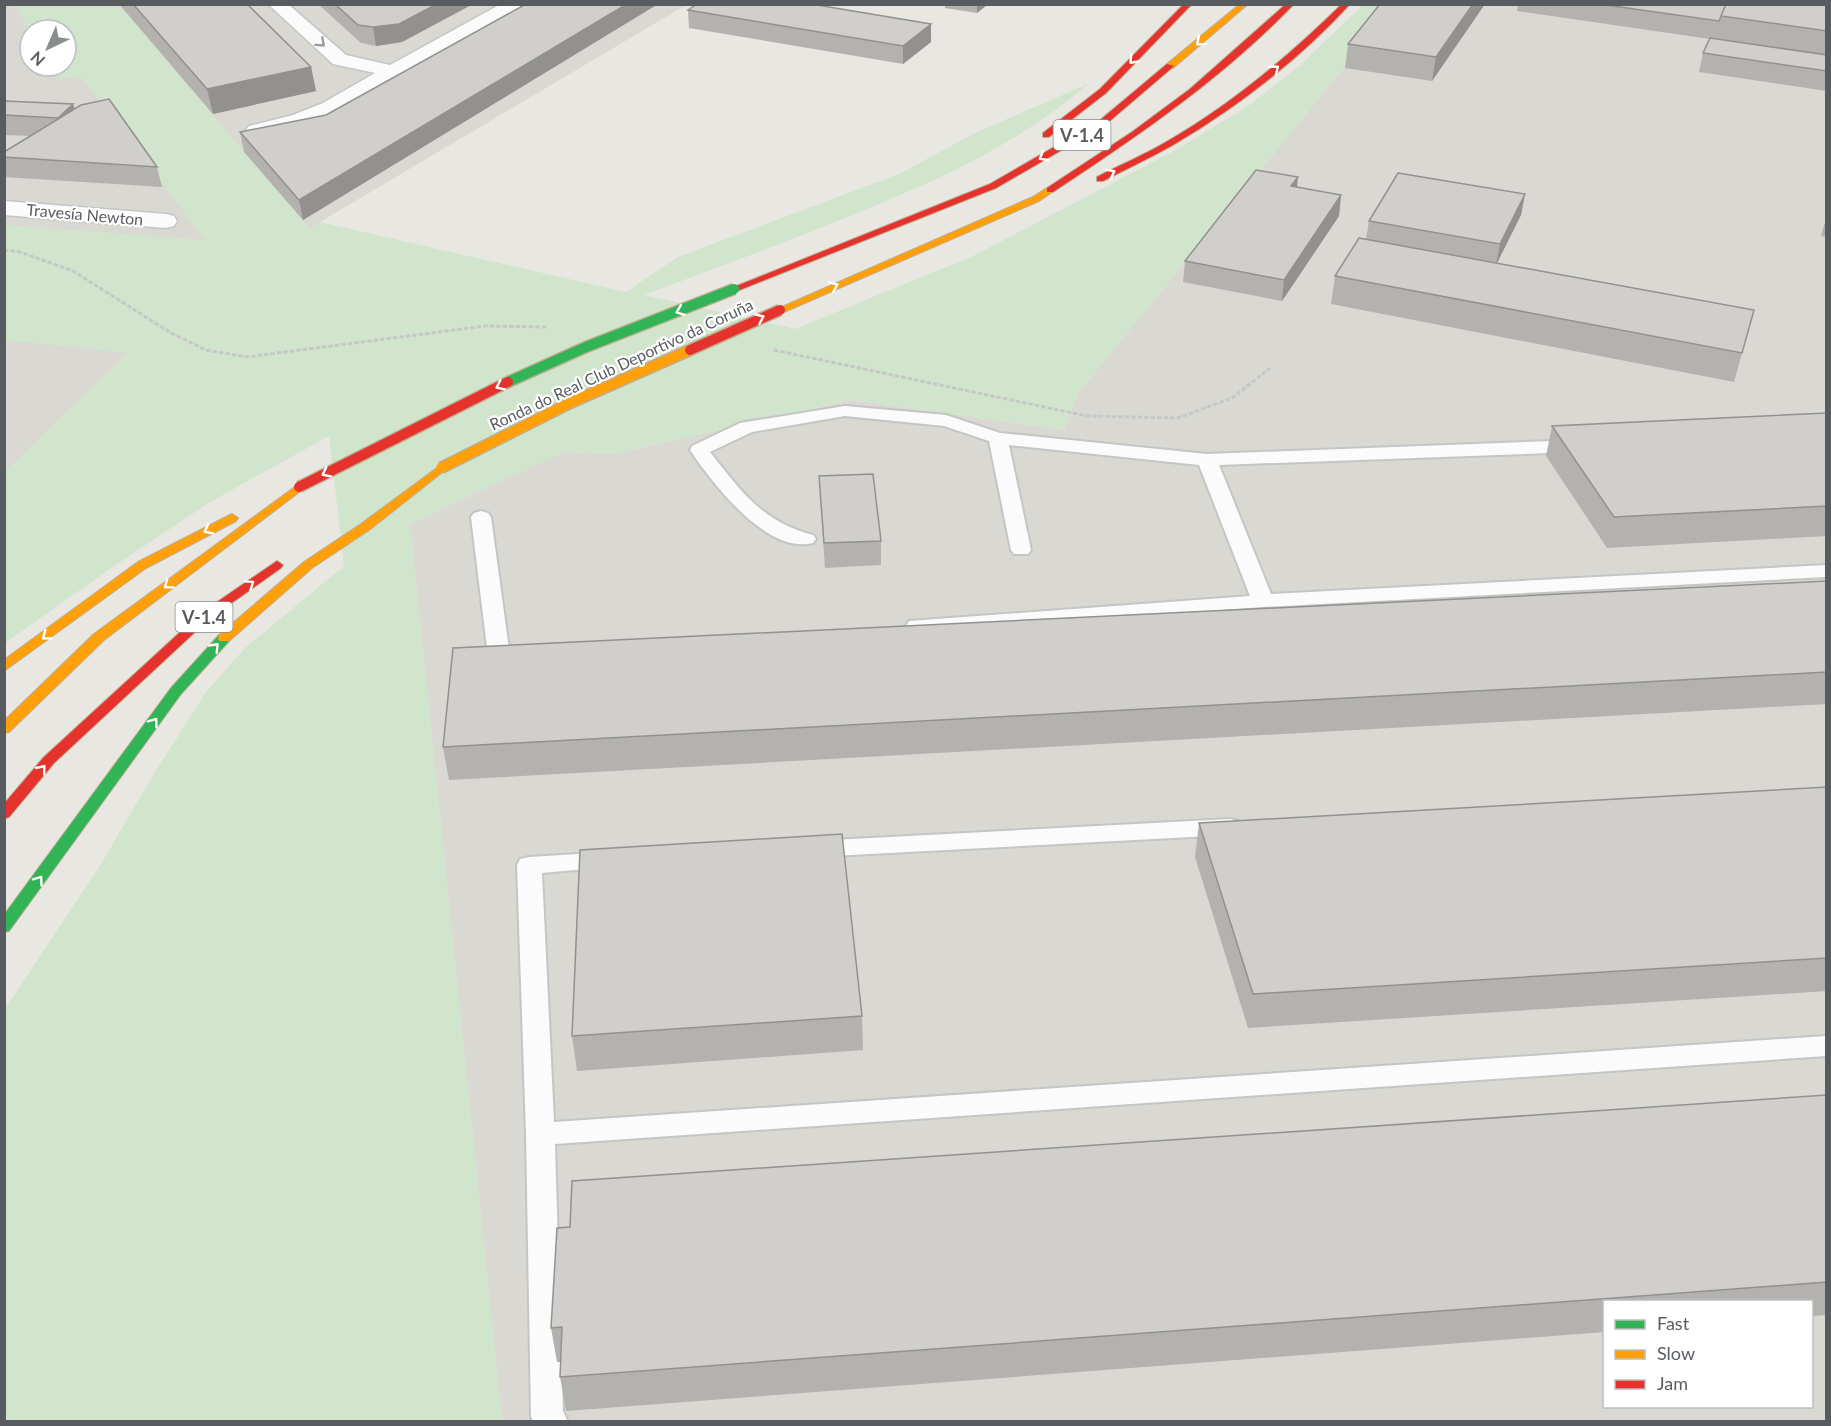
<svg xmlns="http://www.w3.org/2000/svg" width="1831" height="1426" font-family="Lato,sans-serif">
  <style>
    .industrial { fill: #d9d8d3; fill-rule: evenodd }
    .green { fill: #d1e5cd }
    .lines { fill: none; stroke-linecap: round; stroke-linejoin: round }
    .lane-casing { stroke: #c5c5c4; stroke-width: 4 }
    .street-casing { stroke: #c5c5c4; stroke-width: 3 }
    .fast-casing { stroke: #beae91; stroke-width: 2 }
    .slow-casing { stroke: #beae91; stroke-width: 2 }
    .jam-casing { stroke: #beae91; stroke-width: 2 }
    .path { stroke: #c4c9c5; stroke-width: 3; stroke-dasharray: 4.5 2; stroke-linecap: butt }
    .lane { fill: #fcfbfb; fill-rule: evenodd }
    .street { fill: #fcfbfb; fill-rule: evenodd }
    .fast { fill: #30b455; fill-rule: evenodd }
    .slow { fill: #ff9f0a; fill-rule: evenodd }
    .jam { fill: #e5322d; fill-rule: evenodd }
    .fast-bridge-casing { stroke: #beae91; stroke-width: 13; stroke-linecap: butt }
    .slow-bridge-casing { stroke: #beae91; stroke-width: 13; stroke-linecap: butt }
    .jam-bridge-casing { stroke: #beae91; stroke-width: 13; stroke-linecap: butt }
    .fast-bridge { stroke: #30b455; stroke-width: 10 }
    .slow-bridge { stroke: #ff9f0a; stroke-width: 10 }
    .jam-bridge { stroke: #e5322d; stroke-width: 10 }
    .wall { fill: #b3b2af }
    .shaded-wall { fill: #92918f }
    .building { fill: #d0cfcc; stroke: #92918f; stroke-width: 1.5 }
    .oneway { stroke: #fff }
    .oneway2 { stroke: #9a9c9e }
    .labels { text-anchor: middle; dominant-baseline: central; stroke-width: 4.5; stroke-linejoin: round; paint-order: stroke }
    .far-street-label { font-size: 16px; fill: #585c60; stroke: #fff }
    .shield { fill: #fff; stroke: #8a8d90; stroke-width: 1.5 }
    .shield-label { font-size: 18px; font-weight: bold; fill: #585c60 }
  </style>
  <rect width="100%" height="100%" fill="#e8e7e2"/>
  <!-- industrial -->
  <path class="industrial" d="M5 5H686L320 222 129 352 5 472ZM30 30H66V66H30Z
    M1395 5H1826V1421H502L410 524 563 452 614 454 852 400 1064 430 1078 393ZM1604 1302H1812V1406H1604Z"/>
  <!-- green -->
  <path class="green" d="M16 5H119L310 229 320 222 626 292 678 257 899 174 979 131 1088 84C1019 144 938 180 853 215 784 243 714 269 644 295L795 329 973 256 1174 151 1248 106 1299 66 1363 5H1395L1078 393 1064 430 852 400 614 454 563 452 410 524 502 1421H5V1009L101 864 152 777 206 692 245 648 344 566 329 436 210 502 120 562 5 643V472L128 353 5 340V225L205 240 80 76 62 79 49 68 66 66V30L30 31Z"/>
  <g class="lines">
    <!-- lane casing -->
    <g class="lane-casing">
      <path id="lane" d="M845 406 946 415 1000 433 1207 454 1579 440 1586 442 1588 446 1586 450 1579 452 1219 465 1271 594 1826 565V577L1263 607 917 632 909 631 906 626 909 621 1250 596 1199 465 1009 445 1031 550 1028 554H1014L1011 550 989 441 944 426 845 416 752 432 710 452C741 491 762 522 813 535L816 539 813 543C767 555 712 483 690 450L692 446 740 423Z
        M481 511 488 513 491 517 509 649 527 650 530 655 527 660 499 663 491 661 488 656 471 517 474 513Z
        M1230 819 1239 821 1242 827 1239 833 1230 835 813 857 804 855 801 849 804 843 813 841Z
        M610 852 619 854 622 860 619 866 542 873 554 1122 1826 1036V1056L555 1144 563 1411 568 1422H533L531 1416 526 1134 517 865 520 859 529 857Z"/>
    </g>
    <!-- street casing -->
    <g class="street-casing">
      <path id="street" d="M268 4H288L346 55 390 65 501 4H525L337 111 307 124 256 136 249 134 246 130 249 126 293 115 323 103 375 73 333 64Z
        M4 201 166 214 174 216 177 221 174 226 166 228 4 215Z"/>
    </g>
    <!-- fast casing -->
    <g class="fast-casing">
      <path id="fast" d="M224 634 229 635 230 638 229 641 181 694 9 931 4 932V915L171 688 219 635Z"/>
    </g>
    <!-- slow casing -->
    <g class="slow-casing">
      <path id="slow" d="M1240 4H1248L1173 68H1167V64Z
        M1047 188 1055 190 1039 201 784 312 780 313 775 310 1033 197Z
        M441 465 447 468 445 470 369 530 312 568 229 641H219L218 638 219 635 304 562 361 524Z
        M299 484 303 485 305 487 303 489 104 640 9 732 4 733V721L94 634Z
        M232 514 238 518 236 521 146 568 4 671V660L138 562Z"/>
    </g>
    <!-- jam casing -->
    <g class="jam-casing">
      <path id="jam" d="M1184 4H1192L1106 93 1049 137H1043V133L1100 89Z
        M1286 4H1294C1223 78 1138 136 1053 192H1047V188L1132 132 1190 89Z
        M1342 4H1350C1300 59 1237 107 1173 145 1150 158 1126 169 1103 181H1097V177C1120 165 1144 155 1166 142 1231 105 1289 56 1342 4Z
        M1167 64 1174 66 1105 125 996 188 737 291 734 292 729 289 990 184 1099 121Z
        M277 561 283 565 281 568 209 619 54 763 9 817 4 819V804L44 757 201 613Z"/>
    </g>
    <!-- path -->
    <path class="path" d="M4 250 20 252 73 271 171 333 206 350 247 357 485 326 546 327
      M774 350 1087 416 1178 418 1232 398 1270 368"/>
    <!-- lane -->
    <use href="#lane" class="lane"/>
    <!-- street -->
    <use href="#street" class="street"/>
    <!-- fast -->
    <use href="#fast" class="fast"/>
    <!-- slow -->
    <use href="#slow" class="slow"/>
    <!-- jam -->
    <use href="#jam" class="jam"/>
    <!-- fast-bridge casing -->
    <g class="fast-bridge-casing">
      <path id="fast-bridge" d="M508 382 586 347 734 289"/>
    </g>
    <!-- slow-bridge casing -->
    <g class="slow-bridge-casing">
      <path id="slow-bridge" d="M441 468 570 403 690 350"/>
    </g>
    <!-- jam-bridge casing -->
    <g class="jam-bridge-casing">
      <path id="jam-bridge" d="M690 350 780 310
        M299 487 508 382"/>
    </g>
    <!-- fast-bridge -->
    <use href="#fast-bridge" class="fast-bridge"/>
    <!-- slow-bridge -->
    <use href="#slow-bridge" class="slow-bridge"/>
    <!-- jam-bridge -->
    <use href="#jam-bridge" class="jam-bridge"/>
  </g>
  <!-- wall -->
  <path class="wall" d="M119 4H247L311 67 316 91 213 114Z
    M318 4H473L402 42 376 46 361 43Z
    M526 4H658L303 220 244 152 240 132 326 115Z
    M945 4H988L977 13 945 8Z
    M1380 4H1485L1432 81 1345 68 1348 44Z
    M1518 4H1827V91L1699 72 1703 53 1710 39 1517 11Z
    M688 10 931 24V42L903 64 689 28Z
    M4 101 73 104 75 109 157 167 162 187 4 177V152L31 136 4 135Z
    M1297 187 1341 195 1339 216 1282 301 1183 282 1185 261Z
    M1525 194 1521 215 1497 263 1754 310 1734 382 1331 304 1335 276 1366 239 1369 221Z
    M1827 215V237L1821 236Z
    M1827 413V536L1607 548 1546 456 1552 426Z
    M819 476 881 541V565L825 568Z
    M1827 581V704L449 780 443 747Z
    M1827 787V991L1248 1028 1195 857 1199 823Z
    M862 1016 863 1050 577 1071 572 1036Z
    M1827 1095V1315L1812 1316V1302H1605V1332L566 1411 560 1377V1362H557L551 1328Z"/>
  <!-- shaded-wall -->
  <path class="shaded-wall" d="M437 4H473L402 42 376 46 373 27Z
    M627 4H658L303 220 299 200Z
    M977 4H988L977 13Z
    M1473 4H1485L1432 81 1436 57Z
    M931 24V42L903 64V46Z
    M311 67 316 91 213 114 207 89Z
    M73 104 78 124 63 137 58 118Z
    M1298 177 1296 197 1291 186Z
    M1525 194 1521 215 1496 265 1500 244Z
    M1341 195 1339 216 1282 301 1284 280Z"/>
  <!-- building -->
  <path class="building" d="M133 4H247L311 67 207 89Z
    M335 4H437L399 24 373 27 358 25Z
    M526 4H627L299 200 240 132 326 115Z
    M697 4H811L931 24 903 46 688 10Z
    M1380 4H1473L1436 57 1348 44Z
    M1599 4H1726L1719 21Z
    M1726 4H1827V31L1721 16Z
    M1710 38 1827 55V71L1703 53Z
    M109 99 157 167 4 157V152L81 105Z
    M4 101 73 104 58 118 4 115Z
    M1256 170 1298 177 1291 186 1341 195 1284 280 1185 261Z
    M1398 173 1525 194 1500 244 1369 221Z
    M1359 238 1754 310 1742 353 1335 276Z
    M1827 413V506L1614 517 1552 426Z
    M873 474 881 541 824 543 819 476Z
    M1827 581V672L443 747 453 648Z
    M1827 787V958L1253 994 1199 823Z
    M842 834 862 1016 572 1036 580 850Z
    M1827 1095V1282L560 1377 562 1327 551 1328 557 1228 570 1227 572 1181Z"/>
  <!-- one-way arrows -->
  <defs><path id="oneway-chevron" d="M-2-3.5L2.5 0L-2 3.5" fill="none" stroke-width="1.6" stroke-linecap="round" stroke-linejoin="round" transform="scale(1.5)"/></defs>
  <g class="oneway">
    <use href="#oneway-chevron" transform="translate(1200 42) rotate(140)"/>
    <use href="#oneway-chevron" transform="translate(1133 60) rotate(134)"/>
    <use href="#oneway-chevron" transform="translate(1275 69) rotate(-39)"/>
    <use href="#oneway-chevron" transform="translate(1043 157) rotate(150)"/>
    <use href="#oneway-chevron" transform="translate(1111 173) rotate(-27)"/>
    <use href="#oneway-chevron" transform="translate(834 286) rotate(-23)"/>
    <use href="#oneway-chevron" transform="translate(680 311) rotate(159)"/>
    <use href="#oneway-chevron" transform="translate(760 318) rotate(-24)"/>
    <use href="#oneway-chevron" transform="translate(500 386) rotate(154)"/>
    <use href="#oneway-chevron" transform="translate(326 473) rotate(153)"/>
    <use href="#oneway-chevron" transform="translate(208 530) rotate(153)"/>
    <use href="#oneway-chevron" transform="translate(250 584) rotate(-35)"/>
    <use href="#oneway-chevron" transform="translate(168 585) rotate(143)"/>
    <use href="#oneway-chevron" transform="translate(46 636) rotate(144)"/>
    <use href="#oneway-chevron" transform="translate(215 647) rotate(-46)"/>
    <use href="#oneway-chevron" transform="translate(154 722) rotate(-54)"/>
    <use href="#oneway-chevron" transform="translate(42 769) rotate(-51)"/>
    <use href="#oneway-chevron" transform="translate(39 880) rotate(-54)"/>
  </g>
  <use class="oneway2" href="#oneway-chevron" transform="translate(321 43) rotate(42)"/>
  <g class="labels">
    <!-- far-street labels -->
    <g class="far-street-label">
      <text transform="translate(85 214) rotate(5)">Travesía Newton</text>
      <text transform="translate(621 364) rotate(-25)">Ronda do Real Club Deportivo da Coruña</text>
    </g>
    <!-- shield labels -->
    <g class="shield">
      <rect x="1053.5" y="120" width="57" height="30" rx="4.5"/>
      <rect x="175.5" y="602" width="57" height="30" rx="4.5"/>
    </g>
    <g class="shield-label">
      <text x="1082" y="135">V-1.4</text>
      <text x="204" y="617">V-1.4</text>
    </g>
  </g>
  <!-- border -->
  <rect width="1831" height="1426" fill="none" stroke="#585c60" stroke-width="12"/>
  <!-- legend -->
  <rect x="1603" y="1300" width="210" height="108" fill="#ffffff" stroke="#bcbebf" stroke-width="1.5"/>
  <rect x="1615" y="1320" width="30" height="9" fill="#30b455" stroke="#bcbebf" stroke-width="1.5"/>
  <text x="1657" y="1330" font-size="18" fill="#585c60">Fast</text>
  <rect x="1615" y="1350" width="30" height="9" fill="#ff9f0a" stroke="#bcbebf" stroke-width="1.5"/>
  <text x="1657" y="1360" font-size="18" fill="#585c60">Slow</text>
  <rect x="1615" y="1380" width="30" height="9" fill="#e5322d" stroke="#bcbebf" stroke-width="1.5"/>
  <text x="1657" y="1390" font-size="18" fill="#585c60">Jam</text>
  <!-- north arrow -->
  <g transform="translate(48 48) rotate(224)"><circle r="28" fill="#ffffff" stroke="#bcbebf" stroke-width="1.5"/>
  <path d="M0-4.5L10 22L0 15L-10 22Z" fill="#8a8d8e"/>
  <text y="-9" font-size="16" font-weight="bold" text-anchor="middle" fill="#585c60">N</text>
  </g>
</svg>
